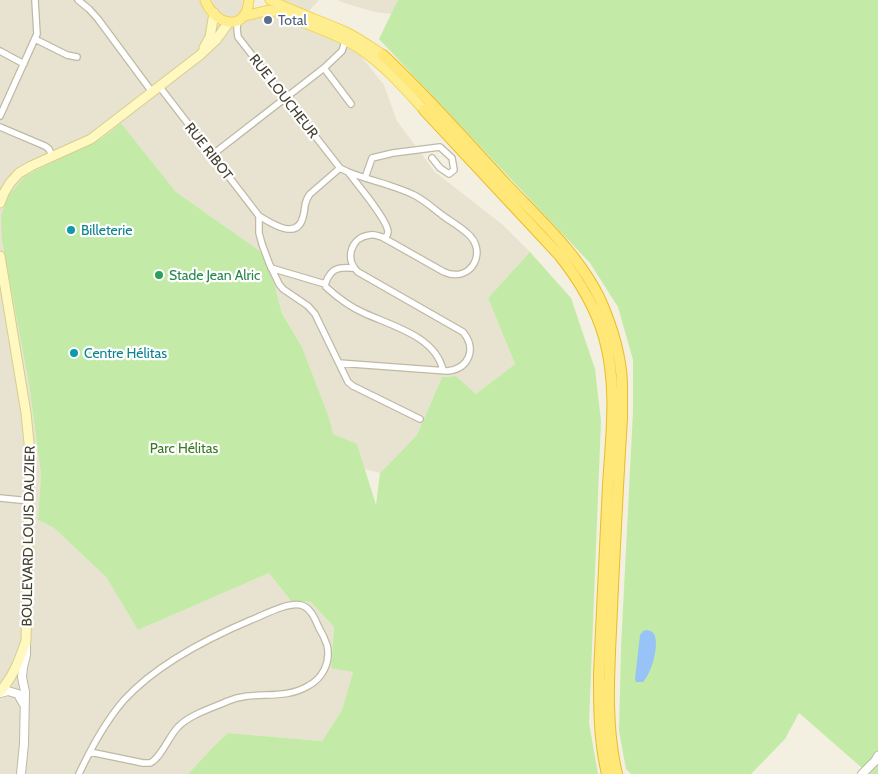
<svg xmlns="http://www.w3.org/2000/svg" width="878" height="774" font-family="Cabin,sans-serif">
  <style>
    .residential { fill: #e7e3d0 }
    .green { fill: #c3eba7 }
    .water { fill: #98c3f6 }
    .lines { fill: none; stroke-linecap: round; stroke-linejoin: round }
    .minor-casing { stroke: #bfb9a4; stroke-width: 8 }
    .tertiary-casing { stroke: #bfb9a4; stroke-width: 10 }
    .secondary-casing { stroke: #d7ce8e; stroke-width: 11 }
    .primary-casing { stroke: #eed456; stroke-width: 11 }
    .trunk-casing { stroke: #eabc25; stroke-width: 12 }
    .minor { stroke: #fff; stroke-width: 5.5 }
    .tertiary { stroke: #fff; stroke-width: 8 }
    .secondary { stroke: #fff8c0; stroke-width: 9 }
    .primary { stroke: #ffee8f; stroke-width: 9 }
    .trunk { stroke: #ffe778; stroke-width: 10 }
    .service-dot { fill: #5c6f8a; stroke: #fff; stroke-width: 2 }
    .culture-dot { fill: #0f9aa8; stroke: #fff; stroke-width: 2 }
    .leisure-dot { fill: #2e9e5b; stroke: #fff; stroke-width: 2 }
    .labels { text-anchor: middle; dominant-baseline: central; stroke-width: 4.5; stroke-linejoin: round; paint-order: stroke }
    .service-label { font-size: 14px; fill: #4e5e75; stroke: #fff; text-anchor: start }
    .street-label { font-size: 14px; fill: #454032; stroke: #fff }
    .culture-label { font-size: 14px; fill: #0d838f; stroke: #fff; text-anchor: start }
    .leisure-label { font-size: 14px; fill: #27864d; stroke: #fff; text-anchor: start }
    .park-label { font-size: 14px; fill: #377b21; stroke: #fff }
  </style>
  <rect width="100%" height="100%" fill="#f3f0e2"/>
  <!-- residential -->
  <path class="residential" d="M0 0H247L261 15 279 16 341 43 360 55 384 85 397 121 435 172 503 225 530 252 488 298 515 364 476 394 456 376 442 377 417 435 380 473 364 469 357 444 333 434 330 420 302 347 282 312 274 283 260 251 176 192 121 123 104 137 90 144 2 215V241L29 384 41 475 38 520 54 528 106 577 138 630 269 573 291 601 311 602 334 627 331 667 353 672 342 710 322 741 228 733 215 745 188 774H0Z
    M283 0H319L308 12Z
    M338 0H398L392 14 375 12 344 3Z"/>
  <!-- green -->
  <path class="green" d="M398 0H878V774H869L799 713 785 739 751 774H631L626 769 619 731 621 648 633 411V360L618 307 590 263 379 39Z
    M121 123 176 192 260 251 274 283 282 313 302 347 330 420 333 434 357 444 376 505 380 473 417 435 442 377 456 376 476 394 515 364 488 298 530 252 571 298 595 369 601 421 589 723 598 774H188L215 745 228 733 322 741 342 710 353 672 331 668 334 627 311 602 291 601 269 573 138 630 106 577 54 528 38 520 41 475 29 384 2 241 1 215 9 195 25 176 104 137Z"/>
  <!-- water -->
  <path class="water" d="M647 630C650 631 652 631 654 634 660 645 651 674 643 682H636L635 679 640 635 643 631Z"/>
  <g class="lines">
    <!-- minor casing -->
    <g class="minor-casing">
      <path id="minor" d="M78 0 89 9 98 19 152 92
        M238 21 237 29 238 37 340 168 348 172C361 177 375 181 388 185 397 188 406 191 414 195 424 200 433 208 442 215 450 221 459 226 467 233 489 251 471 284 444 272L382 237C378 236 374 234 370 235 351 237 344 259 358 272L463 332C477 349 469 369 447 371L339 363
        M35 39 67 55 77 57
        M0 51 24 64
        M324 68 351 104
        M159 86 259 216C271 223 297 241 303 217 306 207 303 203 310 194L340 168
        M0 116 37 34 35 0
        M0 127 45 146 49 149 52 156
        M212 155 324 68 342 51 345 41
        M348 172C356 183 388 220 388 232 388 234 386 237 385 239
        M365 178 372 158 393 153 440 147 452 158 454 170 449 174 440 168 432 158
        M259 216V233L262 244 269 263 279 284 283 289 308 306 315 314 348 382 353 386 420 419
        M271 268 325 284C327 281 327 278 329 276 335 266 344 268 354 268
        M325 284 326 287C338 298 350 307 364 313 392 326 435 336 443 370
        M0 498 30 501
        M79 774C91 748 105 722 124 700 157 664 206 639 251 620 264 615 287 602 301 605 311 608 315 619 319 628 322 633 325 639 327 645 331 662 323 678 308 686 283 701 253 690 228 701 212 708 189 715 178 727 169 736 161 758 150 763 149 763 144 763 143 763L90 752"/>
    </g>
    <!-- tertiary casing -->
    <g class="tertiary-casing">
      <path id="tertiary" d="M0 693 8 691 18 694 23 703
        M21 774 24 744 25 692 22 677 23 667 26 655V643
        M862 774 875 761 878 756"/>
    </g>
    <!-- secondary casing -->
    <g class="secondary-casing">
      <path id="secondary" d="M204 48 210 37 214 13
        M0 203 4 193 10 183 19 173 31 166 91 139 200 55 216 40 229 22
        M0 256 26 413 30 453 26 641C19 661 14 675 0 692"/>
    </g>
    <!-- primary casing -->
    <g class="primary-casing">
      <path id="primary" d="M205 0C214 25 246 34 249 0
        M270 0C295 12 321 21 346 32 359 38 371 47 383 55
        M245 16 269 10 276 12C303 23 336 33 360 49 385 66 404 88 424 110"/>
    </g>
    <!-- trunk casing -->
    <g class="trunk-casing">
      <path id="trunk" d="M383 55C427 96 466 141 507 185 540 220 579 255 600 299 612 326 621 354 622 384 622 395 622 407 622 418 618 481 615 544 612 608 610 663 604 719 617 774
        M424 110 559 255C579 280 595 306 604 337 618 385 611 437 608 485 605 548 602 611 599 674 599 708 599 741 607 774"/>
    </g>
    <!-- minor -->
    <use href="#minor" class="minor"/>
    <!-- tertiary -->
    <use href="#tertiary" class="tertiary"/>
    <!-- secondary -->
    <use href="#secondary" class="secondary"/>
    <!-- primary -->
    <use href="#primary" class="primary"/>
    <!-- trunk -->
    <use href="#trunk" class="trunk"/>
  </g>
  <!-- markers -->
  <circle class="service-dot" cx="268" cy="20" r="5"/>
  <g class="culture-dot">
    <circle cx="71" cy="230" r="5"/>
    <circle cx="74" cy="353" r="5"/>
  </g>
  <circle class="leisure-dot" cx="159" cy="275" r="5"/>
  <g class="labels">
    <!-- service labels -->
    <g class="service-label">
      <text x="278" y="20">Total</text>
    </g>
    <!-- street labels -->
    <g class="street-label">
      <text transform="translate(284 96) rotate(52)">RUE LOUCHEUR</text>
      <text transform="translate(209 151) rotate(52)">RUE RIBOT</text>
      <text transform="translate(28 536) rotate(-89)">BOULEVARD LOUIS DAUZIER</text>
    </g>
    <!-- culture labels -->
    <g class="culture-label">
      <text x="81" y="230">Billeterie</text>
      <text x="84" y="353">Centre Hélitas</text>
    </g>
    <!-- leisure labels -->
    <g class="leisure-label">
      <text x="169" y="275">Stade Jean Alric</text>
    </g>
    <!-- park labels -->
    <g class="park-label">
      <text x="184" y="448">Parc Hélitas</text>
    </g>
  </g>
</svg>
